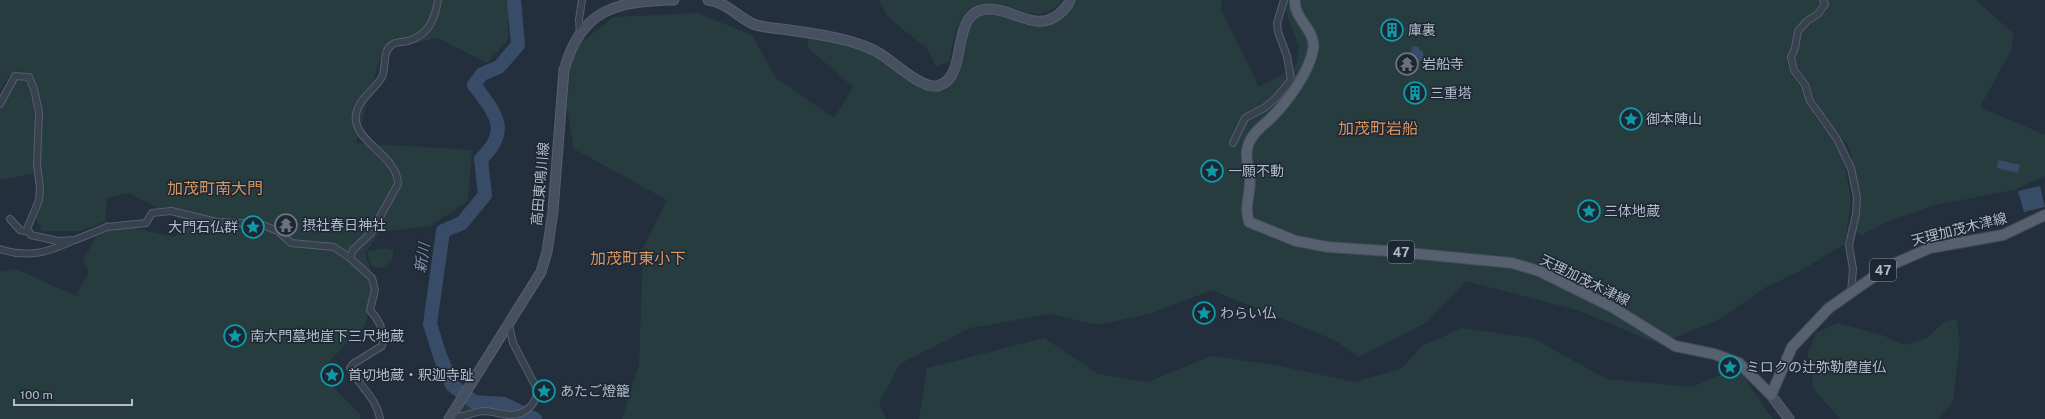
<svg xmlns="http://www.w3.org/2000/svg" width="2045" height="419" font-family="'Public Sans','Noto Sans JP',sans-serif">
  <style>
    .green { fill: #263c3f; fill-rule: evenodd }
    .water { fill: #394c67 }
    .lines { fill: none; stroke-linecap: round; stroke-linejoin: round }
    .river { stroke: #394c67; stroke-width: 14 }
    .minor-casing { stroke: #565f6c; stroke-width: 8 }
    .secondary-casing { stroke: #565f6c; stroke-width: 11 }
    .primary-casing { stroke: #414a57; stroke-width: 12 }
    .minor { stroke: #38414e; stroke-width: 6 }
    .secondary { stroke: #465061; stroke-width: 9 }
    .primary { stroke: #56606e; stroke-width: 10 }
    .labels { text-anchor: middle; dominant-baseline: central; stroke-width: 3; stroke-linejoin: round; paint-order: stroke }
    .shield { fill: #1d2633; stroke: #878f9c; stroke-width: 1 }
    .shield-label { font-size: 13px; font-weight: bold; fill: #b4bcc9 }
    .poi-label { font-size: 14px; fill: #b4bcc9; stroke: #1d2633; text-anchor: start }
    .street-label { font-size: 14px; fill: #b4bcc9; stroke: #1d2633 }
    .water-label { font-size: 15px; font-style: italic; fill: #7c92b1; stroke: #1d2633 }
    .quarter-label { font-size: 16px; fill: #d59563; stroke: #1d2633 }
  </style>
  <rect width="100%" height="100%" fill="#242f3e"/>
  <!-- green -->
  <path class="green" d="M0 0H508V40L487 63 438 38 382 50 356 143 472 150 468 201 430 226 380 232 365 253 376 286 365 325 319 372 360 414V419H0V272L16 269 76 296 89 272 83 261 104 222 80 231H42L35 216C38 209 43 200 43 193 44 181 41 168 40 156 40 124 46 103 29 73 12 68 7 77 0 91ZM128 193 190 224V225L174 237 105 221 107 198Z
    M879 0H1063C1038 28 1022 6 992 3 959 0 953 36 950 61L936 66 927 49 887 16Z
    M1075 0H1222L1221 10 1259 87 1296 66 1299 47 1286 12V0H1820C1819 14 1803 18 1795 28L1791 51 1786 63 1802 89 1816 118 1840 148 1843 156 1851 199 1845 244 1802 270 1764 288 1722 318 1659 344 1577 310 1466 281 1427 322 1359 357 1336 341 1212 290 1152 313 1099 325 1050 314 970 328 900 364 879 403 886 419H622L639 365 643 248 667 200 574 149 567 107 570 71 574 55 581 43 613 17 697 13 752 35 776 78 834 118 853 87 807 47 809 38C830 41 857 47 876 57 892 66 916 92 936 91 976 89 952 27 983 15 1006 7 1032 42 1061 19 1069 13 1072 9 1075 0Z
    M1828 0H1976L2014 34 2010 52 1980 107 2045 135V176L2014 190 1931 206 1882 224 1862 235 1854 231 1858 198 1851 154 1847 144 1822 114 1809 85 1795 62C1798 52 1797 39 1803 31 1811 19 1827 20 1828 0Z
    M18 79 26 81C41 110 32 142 35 173L0 180V111L14 81Z
    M386 248 393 250V258L383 268 371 266 367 252Z
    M1956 319 1960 342 1953 402 1939 419H1840L1814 390 1808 354 1816 333 1837 323 1882 335 1905 345 1927 338 1945 321Z
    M1462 328 1532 338 1607 379 1692 387 1738 368 1773 419H919L927 368 1044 338 1098 374 1148 382 1211 356 1276 365 1354 382 1401 369 1422 346Z
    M470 394C482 400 513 392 518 408L504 410 481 408 458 415Z"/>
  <!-- water -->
  <path class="water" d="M1413 46 1419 47V50L1423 51 1424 60 1410 66 1407 56 1410 54Z
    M1998 160 2020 165 2018 173 1997 168Z
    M2040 186 2045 207 2024 212 2018 191Z"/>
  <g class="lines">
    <!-- river -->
    <path class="river" d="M514 0 518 45 499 67 482 74 474 85C496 114 511 130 481 159L485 195 462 223 443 231 430 324 440 356 452 385 474 402 504 404 535 419"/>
    <!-- minor casing -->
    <g class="minor-casing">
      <path id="minor" d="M1823 0 1825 4 1818 14 1807 21 1798 31 1795 48 1791 58 1794 70 1805 85 1810 101 1837 139 1851 168 1857 197 1856 214 1849 245 1853 269 1851 293
        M580 34 579 20 582 0
        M0 104 15 76 29 77 34 89 39 112 37 164 40 189 39 200 27 229 31 235 58 241 75 240 107 227 146 223 152 213 171 211 217 222 260 224 278 231 291 243 334 247 350 258 372 278 375 290 370 310C379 320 386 332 382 346L353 364 350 368C359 386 377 398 380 419
        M1233 143 1245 118 1264 108 1276 98 1291 80 1287 56 1278 32 1277 23 1284 0
        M10 219 20 230 29 232
        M0 249C26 258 47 253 72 241
        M350 258 353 250 371 233 398 184C398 155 351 141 356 114 359 98 374 91 382 77 387 67 381 51 393 44 397 42 403 42 408 41 428 35 435 20 438 0
        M451 417C465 418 471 412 484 411 493 411 502 415 511 415 526 415 540 401 536 387L513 343 509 325"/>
    </g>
    <!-- secondary casing -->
    <g class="secondary-casing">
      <path id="secondary" d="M708 0C726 2 738 17 753 24 764 28 777 28 789 30 817 34 855 39 879 53 893 61 920 88 936 86 972 81 946 8 990 9 1014 9 1036 33 1059 14 1064 9 1068 7 1070 0
        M1771 395 1789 419
        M449 419 541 272 547 252 553 211 564 70C581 9 616 1 674 0"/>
    </g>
    <!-- primary casing -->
    <g class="primary-casing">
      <path id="primary" d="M1295 0C1293 19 1317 30 1313 50 1309 72 1288 101 1272 117 1262 127 1249 135 1247 150 1245 160 1250 170 1250 180 1250 197 1244 206 1249 222L1296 241 1328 247 1388 251 1512 263 1539 271 1612 307 1675 346 1714 354 1739 363 1771 395 1792 347 1829 308 1889 266 1930 248 2003 235 2045 215"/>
    </g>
    <!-- minor -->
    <use href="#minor" class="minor"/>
    <!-- secondary -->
    <use href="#secondary" class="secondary"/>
    <!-- primary -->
    <use href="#primary" class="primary"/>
  </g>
  <!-- icons -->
  <defs>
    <g id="building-ring" transform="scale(1.15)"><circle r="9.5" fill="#1d2633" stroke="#0f9aa8" stroke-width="1.5"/><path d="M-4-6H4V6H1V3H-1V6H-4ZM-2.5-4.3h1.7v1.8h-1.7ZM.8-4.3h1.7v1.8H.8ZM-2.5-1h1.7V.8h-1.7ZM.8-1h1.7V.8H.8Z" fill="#0f9aa8"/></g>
    <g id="temple-ring" transform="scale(1.15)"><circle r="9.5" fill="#1d2633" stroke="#6b7280" stroke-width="1.5"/><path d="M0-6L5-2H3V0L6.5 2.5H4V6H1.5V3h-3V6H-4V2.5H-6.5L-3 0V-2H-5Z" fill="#6b7280"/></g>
    <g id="sight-ring" transform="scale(1.15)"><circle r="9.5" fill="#1d2633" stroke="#0f9aa8" stroke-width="1.5"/><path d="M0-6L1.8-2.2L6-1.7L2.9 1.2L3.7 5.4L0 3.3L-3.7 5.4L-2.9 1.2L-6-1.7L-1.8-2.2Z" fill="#0f9aa8"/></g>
  </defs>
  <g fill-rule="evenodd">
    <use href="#building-ring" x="1392" y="30"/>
    <use href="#temple-ring" x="1407" y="64"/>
    <use href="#building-ring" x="1415" y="93"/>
    <use href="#sight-ring" x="1631" y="119"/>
    <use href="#sight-ring" x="1212" y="171"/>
    <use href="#sight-ring" x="1589" y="211"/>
    <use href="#temple-ring" x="286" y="225"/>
    <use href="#sight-ring" x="253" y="227"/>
    <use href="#sight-ring" x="1204" y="313"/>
    <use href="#sight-ring" x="235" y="336"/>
    <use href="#sight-ring" x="1730" y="367"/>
    <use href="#sight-ring" x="332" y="375"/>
    <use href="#sight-ring" x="544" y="391"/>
  </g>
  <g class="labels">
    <!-- shield labels -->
    <g class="shield">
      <rect x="1388" y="241" width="26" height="22" rx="3"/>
      <rect x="1870" y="259" width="26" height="22" rx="3"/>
    </g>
    <g class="shield-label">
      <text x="1401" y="252">47</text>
      <text x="1883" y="270">47</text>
    </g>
    <!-- poi labels -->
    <g class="poi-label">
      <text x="1408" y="30">庫裏</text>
      <text x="1422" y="64">岩船寺</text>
      <text x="1430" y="93">三重塔</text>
      <text x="1646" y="119">御本陣山</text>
      <text x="1228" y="171">一願不動</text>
      <text x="1604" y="211">三体地蔵</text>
      <text x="302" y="225">摂社春日神社</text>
      <text x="238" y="227" text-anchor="end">大門石仏群</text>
      <text x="1220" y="313">わらい仏</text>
      <text x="250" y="336">南大門墓地崖下三尺地蔵</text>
      <text x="1746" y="367">ミロクの辻弥勒磨崖仏</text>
      <text x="348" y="375">首切地蔵・釈迦寺趾</text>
      <text x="560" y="391">あたご燈籠</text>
    </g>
    <!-- street labels -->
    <g class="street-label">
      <text transform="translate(540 184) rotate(-85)">高田東鳴川線</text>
      <text transform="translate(1959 229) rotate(-14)">天理加茂木津線</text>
      <text transform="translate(1585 280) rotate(26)">天理加茂木津線</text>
    </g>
    <!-- water labels -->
    <g class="water-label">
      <text transform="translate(422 258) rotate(-82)">新川</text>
    </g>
    <!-- quarter labels -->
    <g class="quarter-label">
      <text x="1378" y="128">加茂町岩船</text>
      <text x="215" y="188">加茂町南大門</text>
      <text x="638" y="258">加茂町東小下</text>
    </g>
  </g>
  <!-- scale -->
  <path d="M14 399v6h118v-6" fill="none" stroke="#b4bcc9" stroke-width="2"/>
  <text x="20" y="399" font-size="12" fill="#b4bcc9" stroke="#1d2633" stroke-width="3" paint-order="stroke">100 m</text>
</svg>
